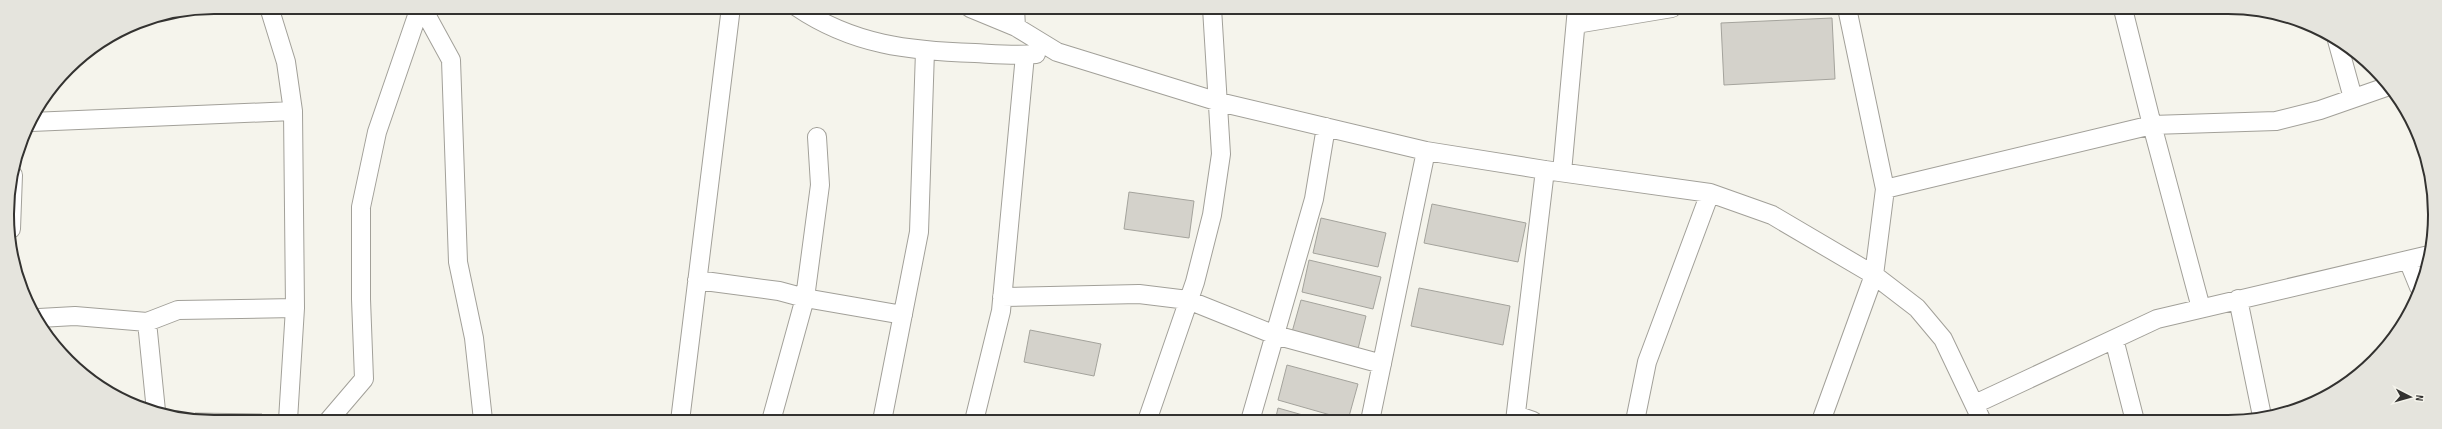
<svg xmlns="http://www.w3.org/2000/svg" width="2442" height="429" font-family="'Sofia Sans Condensed',sans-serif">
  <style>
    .building { fill: #d4d2cb; stroke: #a4a39c }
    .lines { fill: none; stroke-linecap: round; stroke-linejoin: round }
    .minor-casing { stroke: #a2a099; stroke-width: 20 }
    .minor { stroke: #fff; stroke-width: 18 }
    .rim { fill: none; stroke: #333230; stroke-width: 2 }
  </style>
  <rect width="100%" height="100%" fill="#f5f4ec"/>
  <!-- building -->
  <path class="building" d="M1832 18 1835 79 1724 85 1721 23Z
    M1129 192 1194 201 1189 238 1124 229Z
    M1432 204 1526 223 1518 262 1424 243Z
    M1321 218 1386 233 1378 267 1313 253Z
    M1309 260 1381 277 1373 309 1302 292Z
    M1419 288 1510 306 1503 345 1411 326Z
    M1301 300 1366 316 1358 349 1292 332Z
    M1030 330 1101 344 1094 376 1024 362Z
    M1287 365 1358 384 1348 420 1278 400Z
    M1278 408 1324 421H1275Z
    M195 413 262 414V420H195Z"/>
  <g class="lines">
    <!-- minor casing -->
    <g class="minor-casing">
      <path id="minor" d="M269 7 286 62 293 111 295 308 288 420
        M422 7 451 60 458 262 474 338 483 420
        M797 7C853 45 910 51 975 53 995 54 1016 56 1036 54
        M970 8 1016 27 1057 52 1219 102 1426 151 1545 170 1710 193 1772 215 1874 275 1917 308 1943 339 1982 421
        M1015 8 1016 27
        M2123 9 2152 125 2201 308
        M1576 24 1672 8
        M2337 40 2353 98
        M31 122 293 111
        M1562 172 1577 8
        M1885 189 2152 125 2276 121 2320 110 2389 86
        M11 229 13 175
        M2408 260 2419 287
        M697 280 779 291 805 298 903 315
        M1002 297 1139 294 1188 300 1275 335 1382 364
        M2238 299 2262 416
        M39 318 75 316 147 322 178 310 295 308
        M147 322 156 411
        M2114 339 2135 421
        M1975 404 2157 319 2429 255
        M1516 415 1533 421
        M329 420 364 379 361 299V207L377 132 420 7
        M680 421 731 7
        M771 421 805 298 820 185 817 137
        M882 421 919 232 925 51
        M974 421 1001 311 1025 55
        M1147 421 1195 282 1212 215 1221 154 1212 8
        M1250 421 1314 199 1326 127
        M1370 421 1426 151
        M1515 421 1545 170
        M1635 421 1647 362 1710 193
        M1821 421 1874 275 1885 189 1847 8"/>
    </g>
    <!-- minor -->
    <use href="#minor" class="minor"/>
  </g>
  <!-- crop -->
  <path d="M0 0H2442V429H0ZM214 14H2228A200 200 0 0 1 2428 214V215A200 200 0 0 1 2228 415H214A200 200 0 0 1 14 215V214A200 200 0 0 1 214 14Z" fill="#e5e4dd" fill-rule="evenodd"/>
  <path class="rim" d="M214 14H2228A200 200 0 0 1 2428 214V215A200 200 0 0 1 2228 415H214A200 200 0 0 1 14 215V214A200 200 0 0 1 214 14Z"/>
  <!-- north arrow -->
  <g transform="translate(2410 397) rotate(96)" stroke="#f5f4ec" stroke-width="3" paint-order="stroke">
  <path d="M0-3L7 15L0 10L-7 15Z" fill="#333230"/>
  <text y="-6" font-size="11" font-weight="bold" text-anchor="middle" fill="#333230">N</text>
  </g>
</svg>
